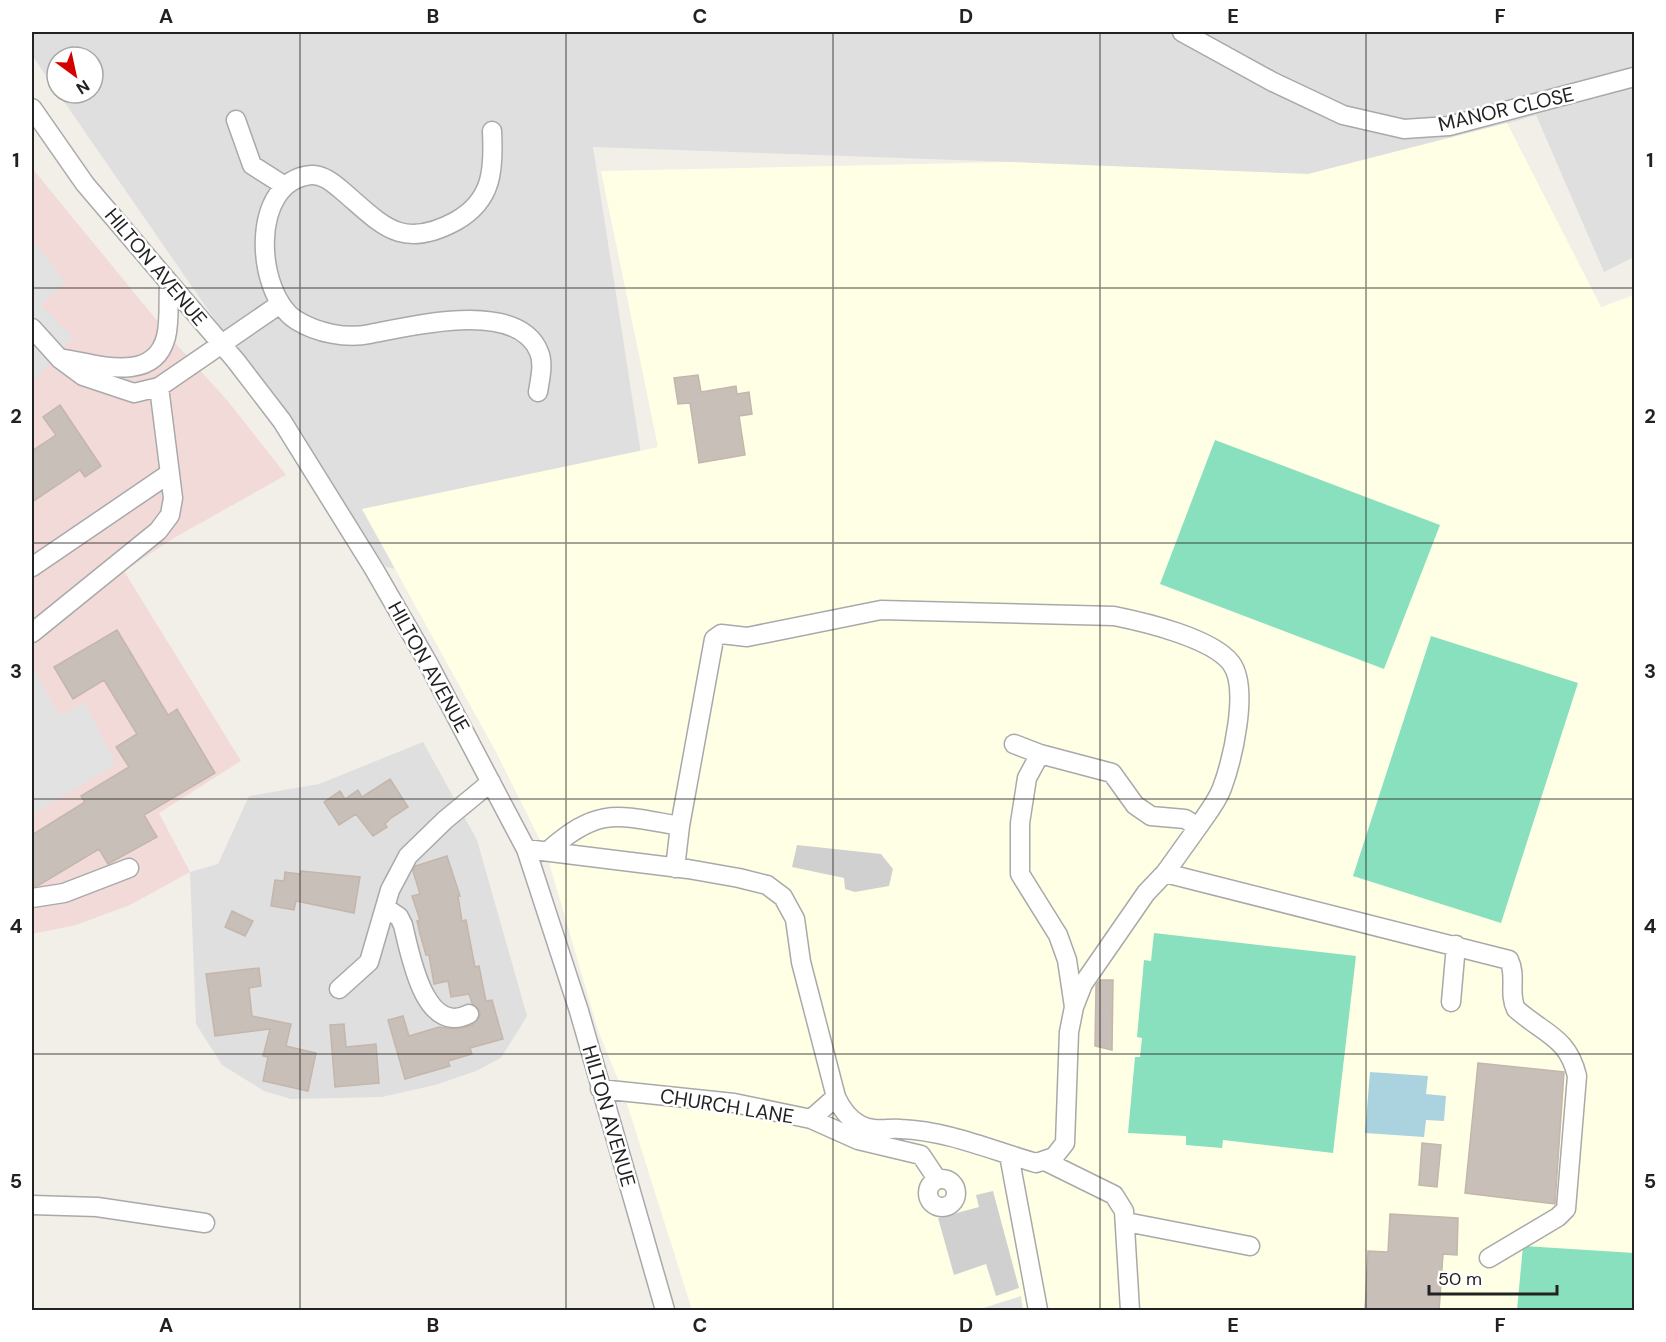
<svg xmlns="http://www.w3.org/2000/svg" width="1666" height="1342" font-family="'DM Sans',sans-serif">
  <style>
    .residential { fill: #e0dfdf }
    .commercial { fill: #f2dad9 }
    .education { fill: #ffffe5 }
    .religious { fill: #d0d0d0 }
    .pitch { fill: #88e0be }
    .parking { fill: #e2e2e2 }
    .water { fill: #aad3df }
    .building { fill: #c7bfb8; stroke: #c4b6ab; stroke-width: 1.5 }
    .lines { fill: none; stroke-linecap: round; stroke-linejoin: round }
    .minor-casing { stroke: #a9a9a9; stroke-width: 21 }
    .minor { stroke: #fff; stroke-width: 18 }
    .grid { fill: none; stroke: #222; stroke-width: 1.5; stroke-opacity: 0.55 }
    .labels { text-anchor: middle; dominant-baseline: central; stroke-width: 5; stroke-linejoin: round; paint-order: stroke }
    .street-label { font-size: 20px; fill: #222; stroke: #fff }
    .neatline { fill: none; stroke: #222; stroke-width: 2 }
    .grid-label { font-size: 20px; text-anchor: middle; font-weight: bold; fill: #222 }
  </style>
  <rect width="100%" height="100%" fill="#f2efe9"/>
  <!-- residential -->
  <path class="residential" d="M32 32H1634V257L1604 272 1536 115 1332 175 1160 171 1012 162 593 147 667 620 386 567 58 93H93V57H57V92L32 55Z
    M423 742 477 840 527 1016 501 1058 476 1071 435 1085 382 1097 291 1099 264 1091 222 1065 196 1024 190 872 218 864 249 796 319 784Z"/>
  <!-- commercial -->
  <path class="commercial" d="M32 168 177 345 227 400 286 475 174 538 124 571 241 761 159 813 190 872 130 905 76 925 32 934Z"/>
  <!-- education -->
  <path class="education" d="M1507 123 1601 307 1634 295V1310H692L624 1094 598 1030 546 852 496 752 362 509 658 447 601 171 1012 162 1308 174Z"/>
  <!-- religious -->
  <path class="religious" d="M797 845 881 854 893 869 889 886 855 892 845 889 844 878 792 867Z
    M993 1191 1019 1288 996 1296 986 1264 954 1275 938 1218 979 1207 976 1195Z"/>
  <!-- pitch -->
  <path class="pitch" d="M1215 440 1440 525 1384 669 1160 584Z
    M1431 636 1578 683 1501 923 1353 876Z
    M1154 933 1356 956 1333 1153 1223 1140 1222 1148 1186 1145V1136L1128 1133 1135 1057H1140L1142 1038 1137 1037 1144 960 1151 961Z
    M1523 1246 1634 1253V1310H1517Z"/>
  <!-- parking -->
  <path class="parking" d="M32 239 65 282 41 305 73 337 32 383Z
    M32 667 60 716 84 702 116 764 32 815Z
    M1021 1296 1023 1310H977Z"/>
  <!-- water -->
  <path class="water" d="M1370 1072 1428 1076 1426 1094 1446 1096 1444 1121 1426 1120 1424 1137 1365 1133Z"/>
  <!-- building -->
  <path class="building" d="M698 375 701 392 736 386 737 394 749 392 752 414 739 416 745 455 699 463 690 403 678 404 674 378Z
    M60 405 101 466 85 477 80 470 32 502V451L56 435 43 417Z
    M117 630 168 715 177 709 215 773 144 815 157 837 108 864 99 849 39 885 32 887V835L85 802 81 796 129 767 116 747 137 734 104 680 73 699 54 667Z
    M390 779 408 807 391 818 385 824 387 827 373 836 356 814 339 825 324 802 340 791 345 799 358 790 362 797Z
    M447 856 460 896H458L462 921 466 920 475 967 479 966 486 1001 492 1000 503 1039 470 1048 472 1054 448 1061 450 1066 405 1079 388 1020 403 1016 409 1036 439 1027 456 1029 472 1025 480 1016V1011L472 1003 469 994 451 997 448 981 434 984 429 955H426L420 934 417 921 420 920 412 896 420 894 413 871 415 866Z
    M301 871 360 877 354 913 296 901 294 910 271 906 275 880 284 881 285 872 300 874Z
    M232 911 253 921 245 936 225 927Z
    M259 968 261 986 249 988 252 1016 291 1024 286 1046 316 1053 308 1091 263 1081 268 1057 263 1056 270 1029 215 1036 206 974Z
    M1100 980H1113L1112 1050 1095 1046 1096 985Z
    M344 1024 346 1047 376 1044 379 1083 335 1087 330 1025Z
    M1478 1063 1564 1072 1555 1204 1465 1193Z
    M1422 1143 1441 1145 1437 1187 1419 1185Z
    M1390 1214 1458 1218 1457 1255 1443 1254 1439 1311H1365L1368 1251 1388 1252Z"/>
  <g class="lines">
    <!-- minor casing -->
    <g class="minor-casing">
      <path id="minor" d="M1182 32 1273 82 1343 115 1404 129 1449 126 1634 77
        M32 108 85 184 236 361 282 421 374 569 428 663 508 815 526 849 579 1011 665 1310
        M236 120 252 165 285 186
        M492 131C494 169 493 200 456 221 399 252 381 223 339 188 331 181 321 174 311 175 249 181 255 293 296 320 317 333 346 339 370 334 411 326 518 299 539 352 544 364 540 379 538 392
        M32 328 60 359 83 376 134 393 159 387 280 304
        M65 359C99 365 154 383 166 337 170 321 168 302 169 285
        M32 567 170 473
        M32 633 158 531 170 515 173 498 159 387
        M1040 754 1027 778 1020 823V874L1058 935 1067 960 1074 1007
        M526 849 688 869 739 878 767 885 783 897 795 919 801 962 836 1097
        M548 851C599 806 617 815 680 826
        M675 868 680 826 714 639 721 634 747 637 881 610 1114 616C1144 622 1212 638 1231 663 1250 688 1232 761 1222 788 1217 802 1206 815 1198 827
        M1165 873 1509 960C1517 976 1508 993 1516 1009 1544 1034 1568 1037 1577 1076L1566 1209 1558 1217 1489 1258
        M32 898 64 893 129 868
        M386 908 399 917 403 925C410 953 424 1037 469 1014
        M339 989 369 962 390 890 408 856 445 820 491 782
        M1451 1002 1456 945
        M600 1089 734 1103 811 1119 858 1140 921 1155 937 1179
        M811 1119 836 1097C841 1108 849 1119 860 1125 873 1132 887 1128 901 1129 948 1131 991 1150 1036 1163L1054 1157 1065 1143 1069 1032 1074 1007 1083 984 1146 893 1165 873 1198 827 1185 819 1151 816 1135 805 1112 773 1040 754 1014 744
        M1009 1155 1038 1310
        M1045 1161 1114 1195 1124 1211 1130 1310
        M928 1193a14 14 0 1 1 28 0a14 14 0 1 1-28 0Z
        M32 1205 97 1207 205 1223
        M1126 1222 1250 1246"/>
    </g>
    <!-- minor -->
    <use href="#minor" class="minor"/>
  </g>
  <!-- grid -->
  <path class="grid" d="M300 32V1310M566 32V1310M833 32V1310M1100 32V1310M1366 32V1310M32 288H1634M32 543H1634M32 799H1634M32 1054H1634"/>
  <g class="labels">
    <!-- street labels -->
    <g class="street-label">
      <text transform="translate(1506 109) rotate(-13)">MANOR CLOSE</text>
      <text transform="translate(156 267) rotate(50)">HILTON AVENUE</text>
      <text transform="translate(429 667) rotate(61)">HILTON AVENUE</text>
      <text transform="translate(727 1106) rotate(9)">CHURCH LANE</text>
      <text transform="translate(609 1116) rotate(74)">HILTON AVENUE</text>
    </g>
  </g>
  <!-- border -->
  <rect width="1666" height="1342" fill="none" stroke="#ffffff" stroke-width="66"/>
  <!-- north arrow -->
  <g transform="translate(75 75) rotate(147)"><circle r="28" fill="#ffffff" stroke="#a7a7a7" stroke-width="1.5"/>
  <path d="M0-4.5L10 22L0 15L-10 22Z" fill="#d40000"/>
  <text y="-9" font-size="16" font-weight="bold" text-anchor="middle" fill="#222222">N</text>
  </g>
  <!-- scale -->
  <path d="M1429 1285v9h128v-9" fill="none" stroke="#222222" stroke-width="3"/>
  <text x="1438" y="1285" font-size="18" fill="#222222" stroke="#ffffff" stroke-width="4.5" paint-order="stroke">50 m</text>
  <rect x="33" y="33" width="1600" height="1276" class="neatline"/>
  <g class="grid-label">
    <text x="166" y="23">A</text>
    <text x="433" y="23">B</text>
    <text x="700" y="23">C</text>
    <text x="966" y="23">D</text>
    <text x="1233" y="23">E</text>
    <text x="1500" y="23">F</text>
    <text x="16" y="167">1</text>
    <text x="1650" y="167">1</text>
    <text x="16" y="423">2</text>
    <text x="1650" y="423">2</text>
    <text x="16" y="678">3</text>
    <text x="1650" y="678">3</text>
    <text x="16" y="933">4</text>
    <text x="1650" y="933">4</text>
    <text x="16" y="1188">5</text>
    <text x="1650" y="1188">5</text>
    <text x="166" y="1332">A</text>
    <text x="433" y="1332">B</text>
    <text x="700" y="1332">C</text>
    <text x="966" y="1332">D</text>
    <text x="1233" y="1332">E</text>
    <text x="1500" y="1332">F</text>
  </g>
</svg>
